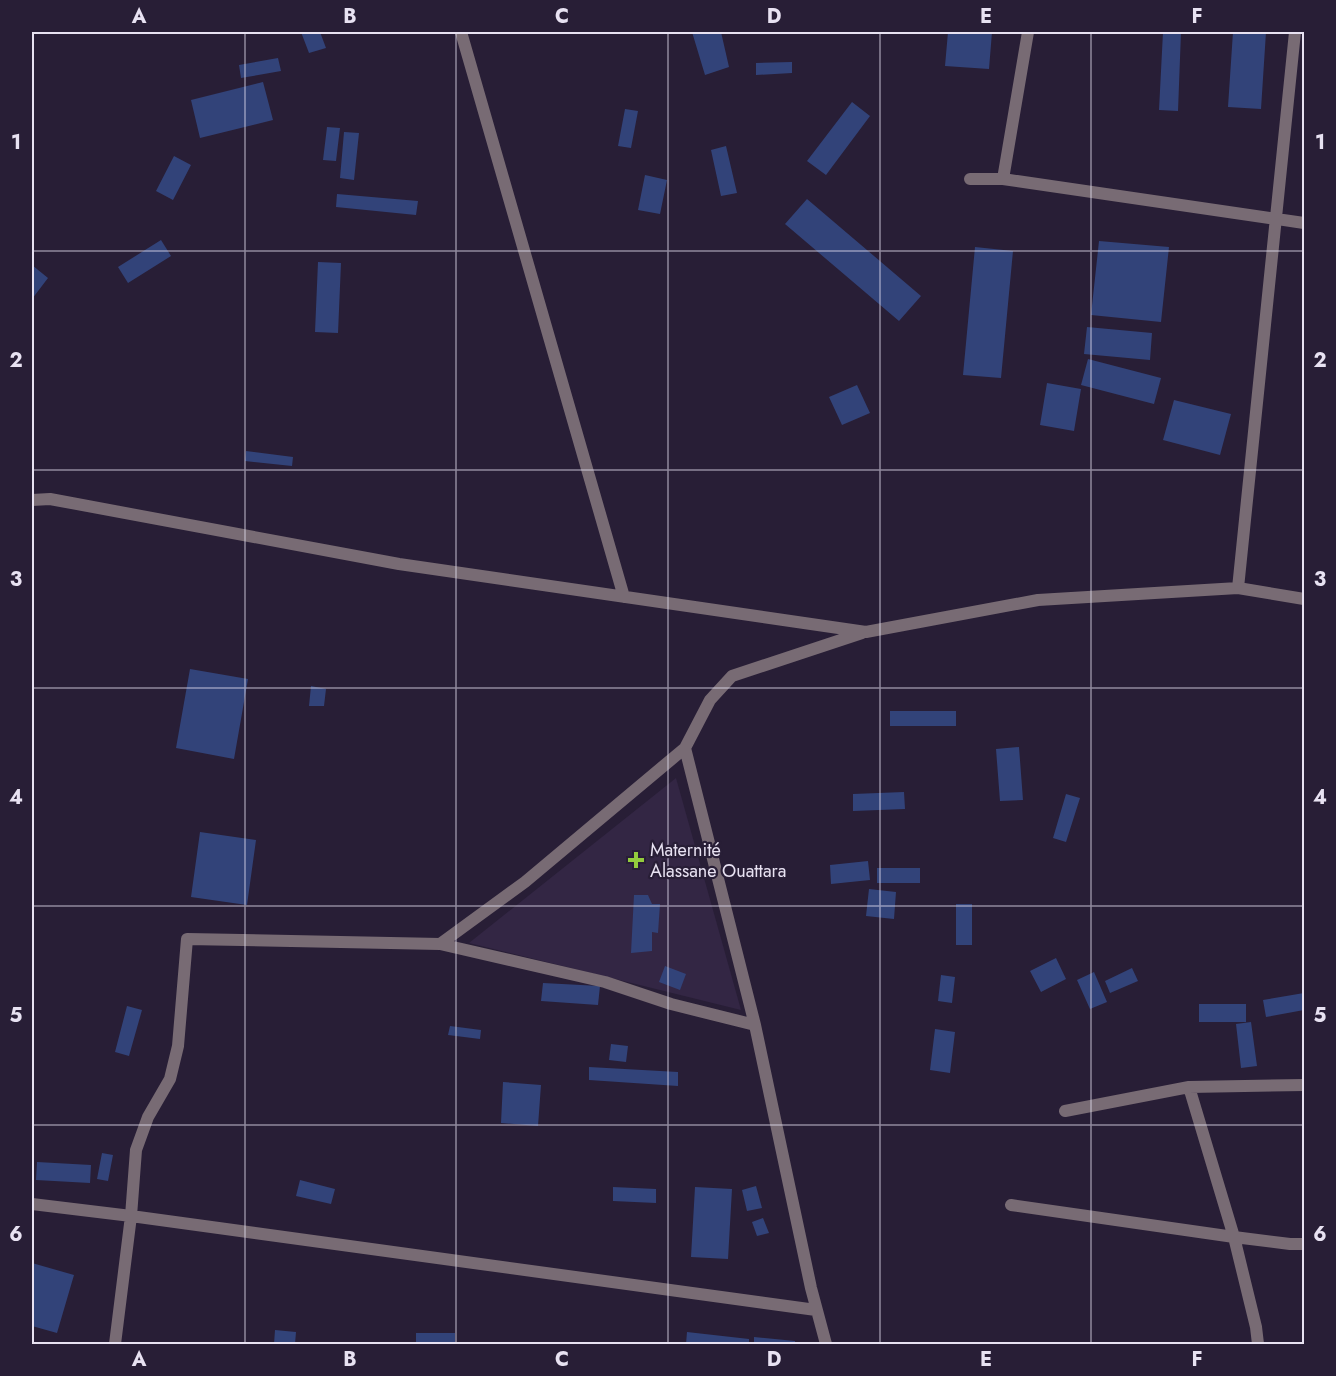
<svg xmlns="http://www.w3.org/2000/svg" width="1336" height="1376" font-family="Jost,sans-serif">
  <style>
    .built { fill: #332644 }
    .building { fill: #324379 }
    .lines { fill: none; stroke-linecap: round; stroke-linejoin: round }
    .minor { stroke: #786b74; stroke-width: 12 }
    .grid { fill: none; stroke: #e8e2f2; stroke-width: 1.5; stroke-opacity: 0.55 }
    .poi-dot { fill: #93cc3d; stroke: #281e36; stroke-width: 2 }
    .labels { text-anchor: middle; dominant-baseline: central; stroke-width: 4.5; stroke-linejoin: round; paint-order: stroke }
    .poi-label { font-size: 18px; fill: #e8e2f2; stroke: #281e36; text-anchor: start }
    .neatline { fill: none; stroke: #e8e2f2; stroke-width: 2 }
    .grid-label { font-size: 20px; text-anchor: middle; font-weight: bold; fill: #e8e2f2 }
  </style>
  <rect width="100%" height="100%" fill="#281e36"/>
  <!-- built -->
  <path class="built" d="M676 778 741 1010 469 943Z"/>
  <!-- building -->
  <path class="building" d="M301 32H320L326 48 309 53Z
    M692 32H721L729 67 705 75Z
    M948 32H992L989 69 945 66Z
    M1163 32H1181L1178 111 1159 110Z
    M1233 32H1266L1261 109 1228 107Z
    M278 58 281 71 241 78 239 65Z
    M792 62V73L756 75V63Z
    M263 82 273 120 200 138 191 100Z
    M852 102 870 116 826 175 807 161Z
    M625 109 638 111 631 148 618 146Z
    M327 127 340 128 336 161 323 160Z
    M344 132 359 133 354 180 340 178Z
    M726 146 737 193 721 196 711 150Z
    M174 156 191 165 173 200 156 191Z
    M645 175 667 180 660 214 638 210Z
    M337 194 418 201 416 215 336 207Z
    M807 199 921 296 899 321 785 224Z
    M161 240 171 256 128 283 118 267Z
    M1099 241 1169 247 1161 322 1091 315Z
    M975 247 1013 251 1001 378 963 375Z
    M318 262 341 263 338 333 315 332Z
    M32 265 48 278 32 299Z
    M1087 327 1152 333 1150 360 1084 354Z
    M1088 359 1161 378 1154 404 1081 385Z
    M1047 383 1081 389 1074 431 1040 425Z
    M857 385 870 413 842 425 829 397Z
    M1174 400 1231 414 1220 455 1163 440Z
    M246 451 293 457 292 466 245 461Z
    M190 669 248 679 234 759 176 748Z
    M311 686 326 689 324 706H309Z
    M890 711H956V726H890Z
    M1019 747 1023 800 1000 801 996 749Z
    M904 792 905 809 853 811V794Z
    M1066 794 1080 798 1066 842 1053 838Z
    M200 832 256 840 247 905 191 897Z
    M868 861 870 880 831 884 830 865Z
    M877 868H920V883H877Z
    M869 889 896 892 894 919 866 916Z
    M634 895H648L652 904H660L658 933 652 932V951L631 953Z
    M956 904H972V945H956Z
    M1056 958 1066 979 1041 992 1030 971Z
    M665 966 686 974 680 990 659 982Z
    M1132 968 1138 981 1110 993 1105 981Z
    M1094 972 1107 1002 1090 1009 1077 980Z
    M941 975 955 977 952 1003 938 1001Z
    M543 983 600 986 598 1005 541 1001Z
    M1304 993V1010L1266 1017 1263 1000Z
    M1199 1004H1246V1022H1199Z
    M127 1006 142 1010 129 1056 115 1052Z
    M1251 1022 1257 1066 1241 1068 1236 1024Z
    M450 1026 481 1030 480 1039 448 1035Z
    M935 1029 955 1032 950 1073 930 1070Z
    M611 1044 628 1046 626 1062 609 1060Z
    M589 1067 678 1072V1086L589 1080Z
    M503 1082 541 1085 538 1126 501 1123Z
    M102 1153 113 1155 108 1181 97 1179Z
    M37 1162 91 1165 90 1183 36 1180Z
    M300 1180 335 1189 331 1204 296 1196Z
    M756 1186 762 1208 747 1211 742 1190Z
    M613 1187 656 1189V1203L613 1201Z
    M695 1187 732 1189 728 1259 691 1257Z
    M763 1218 769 1233 757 1236 752 1222Z
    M32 1263 74 1275 57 1333 32 1326Z
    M275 1330 296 1332 295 1344H274Z
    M687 1332 749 1339V1344H686Z
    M416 1333H455V1344H416Z
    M754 1337 795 1341V1344H754Z"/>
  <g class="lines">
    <!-- minor -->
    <path class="minor" d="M461 32 624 597
      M970 179H1003L1304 223
      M1003 179 1028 32
      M32 500 50 499 399 564 866 632 1038 600 1238 588 1304 599
      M1238 588 1295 32
      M440 944 605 982 671 1004 755 1025
      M1065 1111 1189 1087 1304 1085
      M32 1204 131 1216 816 1310
      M1011 1205 1234 1237 1189 1087
      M115 1344 131 1216 136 1150 148 1117 170 1079 178 1046 187 939 440 944 525 882 685 748
      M826 1344 811 1288 755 1025 685 748 710 700 732 676 862 633
      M1258 1344 1256 1327 1234 1237 1290 1244H1304"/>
  </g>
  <!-- grid -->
  <path class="grid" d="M245 32V1344M456 32V1344M668 32V1344M880 32V1344M1091 32V1344M32 251H1304M32 470H1304M32 688H1304M32 906H1304M32 1125H1304"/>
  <!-- markers -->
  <path class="poi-dot" d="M633 851h6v6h6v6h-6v6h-6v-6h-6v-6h6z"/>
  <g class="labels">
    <!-- poi labels -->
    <g class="poi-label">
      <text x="650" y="850">Maternité<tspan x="650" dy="21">Alassane Ouattara</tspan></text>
    </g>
  </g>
  <!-- border -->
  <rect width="1336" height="1376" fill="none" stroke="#281e36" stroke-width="66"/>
  <rect x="33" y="33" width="1270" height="1310" class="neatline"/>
  <g class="grid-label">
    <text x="139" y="23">A</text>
    <text x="350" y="23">B</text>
    <text x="562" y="23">C</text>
    <text x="774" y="23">D</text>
    <text x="986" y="23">E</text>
    <text x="1197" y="23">F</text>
    <text x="16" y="149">1</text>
    <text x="1320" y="149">1</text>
    <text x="16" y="367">2</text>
    <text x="1320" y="367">2</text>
    <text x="16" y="586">3</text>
    <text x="1320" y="586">3</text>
    <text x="16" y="804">4</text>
    <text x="1320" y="804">4</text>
    <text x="16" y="1022">5</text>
    <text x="1320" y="1022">5</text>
    <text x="16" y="1241">6</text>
    <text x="1320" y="1241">6</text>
    <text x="139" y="1366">A</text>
    <text x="350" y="1366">B</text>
    <text x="562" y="1366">C</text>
    <text x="774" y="1366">D</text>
    <text x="986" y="1366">E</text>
    <text x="1197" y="1366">F</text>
  </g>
</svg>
